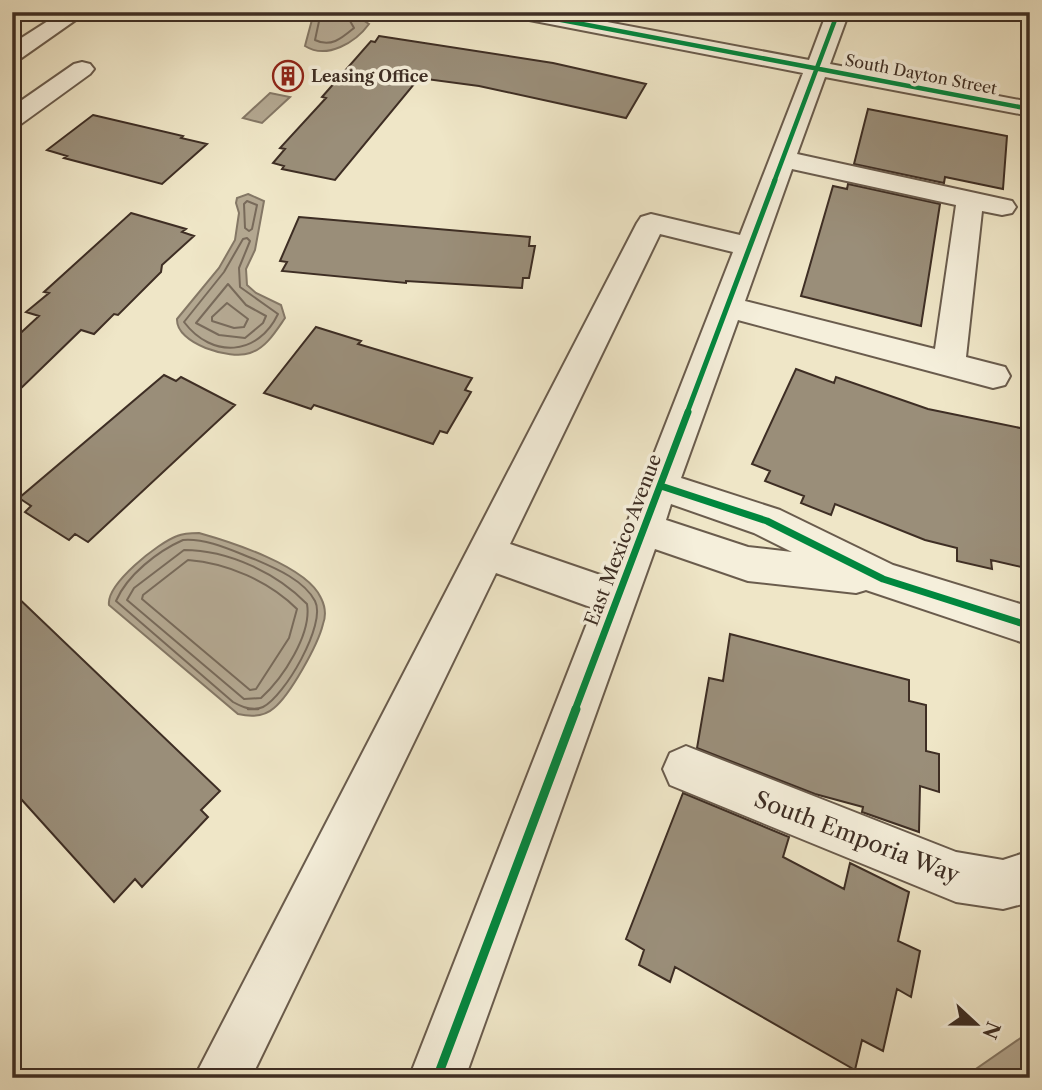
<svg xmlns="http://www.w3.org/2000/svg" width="1042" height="1090" font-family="'Libre Caslon Text',serif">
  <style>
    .water { fill: #b3a790; stroke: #847765; stroke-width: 2 }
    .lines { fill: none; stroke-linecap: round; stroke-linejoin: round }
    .shore-far1 { stroke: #786a5a; stroke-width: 2 }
    .shore { stroke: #786a5a; stroke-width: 2.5 }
    .building { fill: #9a8e79; stroke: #3e2e24; stroke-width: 2 }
    .minor-casing { stroke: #6a5c4d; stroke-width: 4 }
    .minor { fill: #f5efdb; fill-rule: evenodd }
    .cycleway-far3-casing { stroke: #f5efdb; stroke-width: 7 }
    .cycleway-far2-casing { stroke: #f5efdb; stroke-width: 9 }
    .cycleway-far1-casing { stroke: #f5efdb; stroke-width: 11 }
    .cycleway-casing { stroke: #f5efdb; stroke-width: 13 }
    .cycleway-far3 { stroke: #00873e; stroke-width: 4.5 }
    .cycleway-far2 { stroke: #00873e; stroke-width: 5 }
    .cycleway-far1 { stroke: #00873e; stroke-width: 7 }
    .cycleway { stroke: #00873e; stroke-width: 9 }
    .labels { text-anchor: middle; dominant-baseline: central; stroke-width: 7; stroke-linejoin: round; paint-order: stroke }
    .far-street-label { font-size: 16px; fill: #3e2e24; stroke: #f5efdb }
    .far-poi-label { font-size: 16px; font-weight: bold; fill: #3e2e24; stroke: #f5efdb; text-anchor: start }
    .street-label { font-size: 19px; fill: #3e2e24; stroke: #f5efdb }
    .near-street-label { font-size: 23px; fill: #3e2e24; stroke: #f5efdb }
  </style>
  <rect width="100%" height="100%" fill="#efe6c7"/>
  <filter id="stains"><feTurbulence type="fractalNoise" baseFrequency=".00286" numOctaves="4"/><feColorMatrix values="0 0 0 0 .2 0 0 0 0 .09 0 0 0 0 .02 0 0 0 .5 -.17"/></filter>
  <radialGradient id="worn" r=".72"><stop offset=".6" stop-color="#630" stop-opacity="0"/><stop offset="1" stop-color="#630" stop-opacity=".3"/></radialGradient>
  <!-- water -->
  <path class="water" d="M319 12 358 17 369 24C356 42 327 60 305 46L306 42 313 16Z
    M270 93 290 97 262 123 243 118Z
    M248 194 264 201 255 250 246 269 247 285 256 293 281 305 285 318C276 331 266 348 250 353 230 360 176 344 177 319L219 268 235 240 239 213 236 203 237 198Z
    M199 533C231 542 307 566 321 598 325 606 326 616 323 624 318 645 290 695 274 708 264 717 251 717 238 714L109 605C106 584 158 543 177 536 184 533 191 533 199 533Z
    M1022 1037 1030 1039V1078H978L973 1071Z"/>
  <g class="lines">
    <!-- shore-far1 -->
    <path class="shore-far1" d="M321 12 315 40C331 48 342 38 354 28L345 12
      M247 201 257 205 252 229 249 231 245 228 244 204Z
      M247 238 250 241 239 268 240 287 278 314C258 356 212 359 184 322L224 272 243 239Z
      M228 284 246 305 266 316 263 323 245 338 219 335 196 323Z
      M227 303 248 319 244 327 234 328 212 321V317Z
      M183 540C207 538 233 551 254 559 275 568 304 580 315 601 327 624 284 697 263 707 253 712 242 707 233 702L116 601C127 575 158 551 183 540Z
      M184 550C228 550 277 573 307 604 312 634 283 678 261 698L244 699 127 600 134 588Z
      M188 560C227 563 269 581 297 609L289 638 256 689 250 690 142 599 143 595Z"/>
    <!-- shore -->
    <path class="shore" d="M248 709H258"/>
  </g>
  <!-- building -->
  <path class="building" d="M379 36 553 63 646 84 626 118 479 86 419 78 335 180 282 169 284 166 273 163 285 149 280 148 326 98 322 97 371 41 375 42Z
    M868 109 1007 136 1003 189 945 177 944 183 854 164Z
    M93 115 183 136 181 138 207 144 162 184 64 158 67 156 47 150Z
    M848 184 940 204 921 326 801 296 833 186 847 189Z
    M131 213 186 229 182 232 194 236 162 265 161 272 118 315 114 314 94 334 81 330 12 397V341L39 316 26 312 49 293 44 292Z
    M299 217 530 237 529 246H535L529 278H523L522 288 406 281V283L282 271 287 262 280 261Z
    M316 327 361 341 358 344 472 378 465 390 471 392 447 433 440 431 433 444 314 405 311 409 264 393Z
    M796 369 834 383 836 377 928 409 1030 430V569L991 560 992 569 957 561V548L925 540 835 504 831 515 801 503 804 496 765 481 770 471 752 464Z
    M164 375 176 381 181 377 235 405 88 542 75 534 69 540 25 512 31 506 19 498Z
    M12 592 220 791 201 810 208 817 142 887 135 879 114 902 12 789Z
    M730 634 909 680V701L926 705V751L939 754V792L920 786 919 832 862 812 863 807 815 794 697 748 709 678 723 681Z
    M683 793 789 837 783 857 844 889 850 863 909 892 898 941 920 951 911 997 897 989 883 1051 862 1040 855 1070 675 967 670 982 639 965 644 950 626 939Z"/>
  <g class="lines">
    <!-- minor casing -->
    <g class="minor-casing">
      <path id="minor" d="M62 12H87L20 59 12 61V44Z
        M509 12H554L809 60 827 12H849L830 64 1030 102V116L825 77 797 154 1012 201 1016 207 1012 213 1002 215 982 211 966 357 1005 367 1010 376 1005 385 993 388 738 320 681 478 780 510 893 565 1030 607V645L866 590 856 593 748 581 655 549 465 1078H409L593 608 496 573 251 1078H194L637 223 641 217 651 214 740 235 803 73 519 18 512 16ZM792 169 956 205 935 349 745 301ZM660 234 733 252 606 577 510 544ZM671 504 754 533 792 552 748 547 666 520Z
        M82 62 90 64 94 69 90 74 21 124 12 126V107L74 64Z
        M686 746 956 852 1003 860 1030 851V902L1003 909 956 902 670 785 663 769 670 753Z"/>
    </g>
    <!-- minor -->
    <use href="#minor" class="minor"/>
    <!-- cycleway-far3 casing -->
    <g class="cycleway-far3-casing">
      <path id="cycleway-far3" d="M519 12 1030 109
        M774 182 838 12"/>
    </g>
    <!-- cycleway-far2 casing -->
    <g class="cycleway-far2-casing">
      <path id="cycleway-far2" d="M687 413 775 180"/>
    </g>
    <!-- cycleway-far1 casing -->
    <g class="cycleway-far1-casing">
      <path id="cycleway-far1" d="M661 486 767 521 883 579 1030 626
        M575 710 688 412"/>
    </g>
    <!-- cycleway casing -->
    <g class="cycleway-casing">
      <path id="cycleway" d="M437 1078 576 709"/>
    </g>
    <!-- cycleway-far3 -->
    <use href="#cycleway-far3" class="cycleway-far3"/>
    <!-- cycleway-far2 -->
    <use href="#cycleway-far2" class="cycleway-far2"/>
    <!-- cycleway-far1 -->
    <use href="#cycleway-far1" class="cycleway-far1"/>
    <!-- cycleway -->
    <use href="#cycleway" class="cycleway"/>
  </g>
  <!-- icons -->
  <defs>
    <g id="building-ring" transform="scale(1.575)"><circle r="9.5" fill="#f5efdb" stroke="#8f2418" stroke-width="1.5"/><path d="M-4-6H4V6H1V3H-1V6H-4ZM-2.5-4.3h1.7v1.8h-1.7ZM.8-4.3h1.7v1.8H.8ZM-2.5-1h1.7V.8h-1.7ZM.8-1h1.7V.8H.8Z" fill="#8f2418"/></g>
  </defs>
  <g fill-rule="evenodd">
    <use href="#building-ring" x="288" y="76"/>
  </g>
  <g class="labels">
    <!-- far-street labels -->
    <g class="far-street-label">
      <text transform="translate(921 74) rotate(11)">South Dayton Street</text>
    </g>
    <!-- far-poi labels -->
    <g class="far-poi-label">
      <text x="311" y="76">Leasing Office</text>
    </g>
    <!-- street labels -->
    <g class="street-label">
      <text transform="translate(623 540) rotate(-69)">East Mexico Avenue</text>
    </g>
    <!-- near-street labels -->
    <g class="near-street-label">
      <text transform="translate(857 837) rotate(21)">South Emporia Way</text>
    </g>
  </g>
  <!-- margin -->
  <rect width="1042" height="1090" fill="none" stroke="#efe6c7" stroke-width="42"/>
  <rect x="14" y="14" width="1014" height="1062" fill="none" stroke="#3e2e24" stroke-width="3.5"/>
  <rect x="21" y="21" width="1000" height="1048" fill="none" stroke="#3e2e24" stroke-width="2"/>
  <!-- north arrow -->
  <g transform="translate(976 1024) rotate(112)" stroke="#f5efdb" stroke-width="5" paint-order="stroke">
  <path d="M0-5L12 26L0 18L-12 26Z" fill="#3e2e24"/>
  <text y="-10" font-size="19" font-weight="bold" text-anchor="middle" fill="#3e2e24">N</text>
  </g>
  <rect width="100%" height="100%" filter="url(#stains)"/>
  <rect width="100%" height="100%" fill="url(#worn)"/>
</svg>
